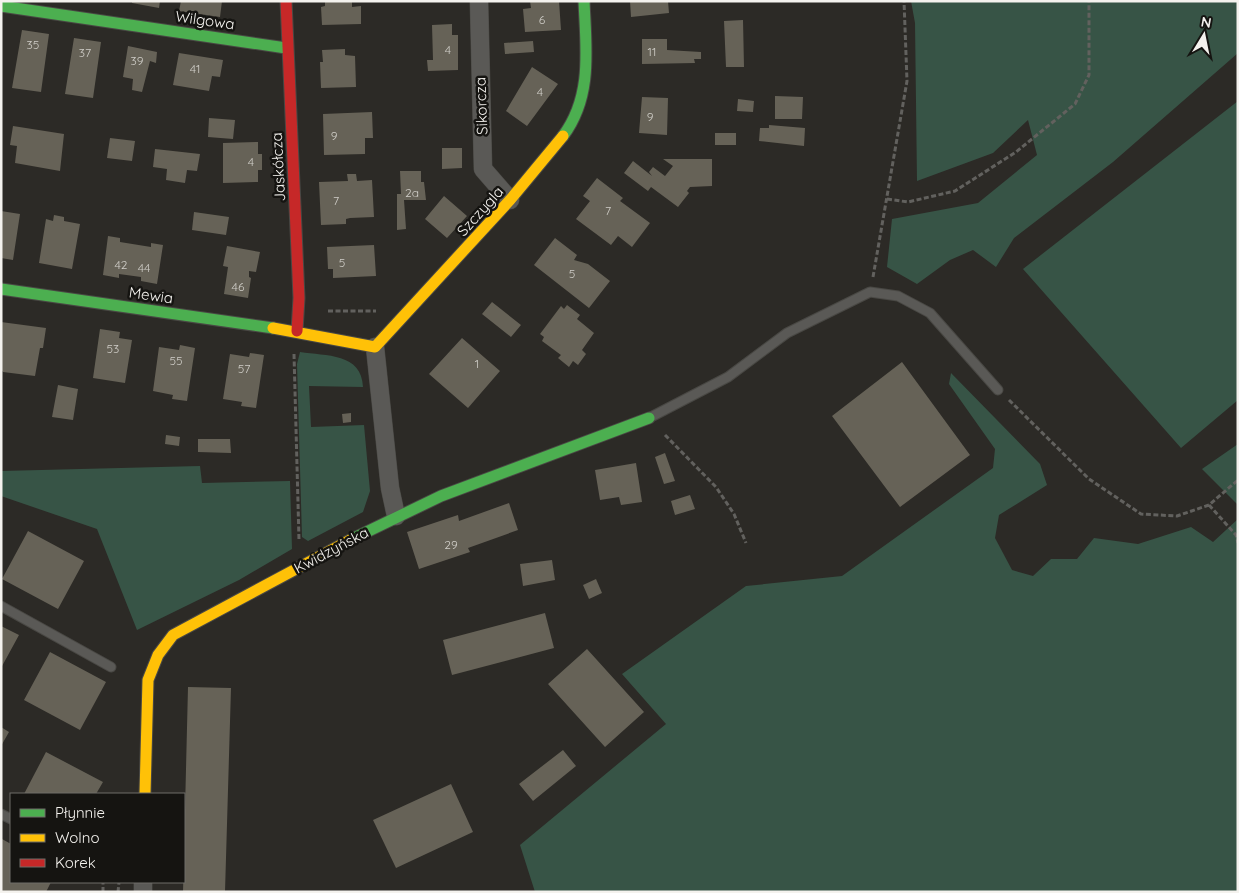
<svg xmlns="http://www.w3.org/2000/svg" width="1239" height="893" font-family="Quicksand,sans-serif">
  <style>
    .green { fill: #375446 }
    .building { fill: #666257 }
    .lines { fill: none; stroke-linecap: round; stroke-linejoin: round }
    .lane-casing { stroke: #494844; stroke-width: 11 }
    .street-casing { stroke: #494844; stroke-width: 19 }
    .fast-casing { stroke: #494844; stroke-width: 13 }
    .slow-casing { stroke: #494844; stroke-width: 13 }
    .jam-casing { stroke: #494844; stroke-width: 13 }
    .path { stroke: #62615e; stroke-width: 3; stroke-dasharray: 5 2.5; stroke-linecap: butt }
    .lane { stroke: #5a5956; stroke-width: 9 }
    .street { stroke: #5a5956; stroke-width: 18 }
    .fast { stroke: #4caf50; stroke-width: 11 }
    .slow { stroke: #ffc107; stroke-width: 11 }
    .jam { stroke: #c62828; stroke-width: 11 }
    .labels { text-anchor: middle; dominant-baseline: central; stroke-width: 5; stroke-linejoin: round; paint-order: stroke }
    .number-label { font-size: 12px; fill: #d0cec8 }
    .street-label { font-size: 15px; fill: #f4f2ee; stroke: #151411 }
  </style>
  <rect width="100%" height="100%" fill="#2c2a26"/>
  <!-- green -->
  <path class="green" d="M911 1H1238V53L1113 162 1014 238 996 267 973 250 950 260 917 284 887 267 892 219 978 203 1037 155 1028 120 993 153 917 181 915 23Z
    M1238 101V400L1181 448 1023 269Z
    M300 352C326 356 362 353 363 387L309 386 311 427 364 425 370 491 363 512 308 541 302 537 297 364Z
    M951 373 1040 464 1047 485 999 515 995 538 1012 570 1033 576 1051 559H1077L1094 538 1138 544 1191 527 1213 542 1238 519V892H535L520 845 666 724 622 674 746 586 842 576 993 468 995 449 949 384Z
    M1238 444V505L1202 469Z
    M200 466 202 483 290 481 292 549 239 580 137 630 97 529 1 496V471Z"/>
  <!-- building -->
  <path class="building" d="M132 1H160L159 8 132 3Z
    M181 1H222L220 17 179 11Z
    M325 1H352V7L361 6V24L322 25 321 7 325 6Z
    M530 1H559L561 30 525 32 523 9 531 8Z
    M630 1H668L669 13 631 17Z
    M743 20 744 67H726L724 21Z
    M452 24V35H458V70L428 71 427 60H433L432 25Z
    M22 30 49 34 41 92 12 88Z
    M74 38 101 42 93 98 65 94Z
    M642 39H667V50L701 52V59H694L695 63 642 64Z
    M533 41 534 52 505 54 504 43Z
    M128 46 157 52 156 63 150 61 142 92 132 90 133 79 123 77Z
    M345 49V55L355 56 356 87 321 88 320 62H323L322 50Z
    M179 53 223 60 220 77 212 76 209 91 173 85Z
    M532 67 558 84 527 126 506 111Z
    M775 96 803 97 802 119H775Z
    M642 97 668 98 667 135 639 133Z
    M738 99 754 101 753 112 737 111Z
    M372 112 373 138H365V154L324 155 323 114Z
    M209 118 235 120 233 139 208 137Z
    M769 125 805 128 804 146 759 141 760 128H769Z
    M13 126 64 134 60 171 15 163 17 146 10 145Z
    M715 133H736V145H715Z
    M110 138 135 141 132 161 107 158Z
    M258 142V154H262V170H258V182L223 183V143Z
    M442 148H462V168L442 169Z
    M155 149 200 154 197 171 187 170 185 183 166 180 167 169 153 167Z
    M663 159H712V186L690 187 687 191 689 193 678 207 651 187 648 191 624 173 633 161 652 176 649 172 653 167 665 176 673 166Z
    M400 171H421V182H424L426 200H404L406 229 397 230V194H401Z
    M347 174H356L357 181 372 180 374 217 350 218 346 219V224L321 225 319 182 348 181Z
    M597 178 623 198 620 201 650 223 632 247 618 236 611 245 576 219 590 201 583 196Z
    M444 196 467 216 447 238 425 219Z
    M1 211 20 214 13 260 1 258Z
    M194 212 229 217 226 235 192 230Z
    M54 215 64 217V221L80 224 72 269 39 263 46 219 53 221Z
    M108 236 120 238V242L151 247V243L163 245 157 284 141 281V277L119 274V278L103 275Z
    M555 238 577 255 574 260 588 264 610 281 589 308 534 265Z
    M374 245 376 276 333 278V269H328L327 247Z
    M227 246 260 252 256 272 249 271V277L251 278 248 298 224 294 228 267 223 266Z
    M492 302 521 325 511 337 482 314Z
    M567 305 580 315 577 319 594 333 582 350 586 354 578 365 573 361 569 367 558 358 561 355 542 341 544 337 540 334 561 306 564 309Z
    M1 322 46 328 43 348H40L35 376 3 372 1 369Z
    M100 329 120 332 119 338 132 340 125 383 93 378Z
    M462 338 500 371 468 408 429 374Z
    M180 345 195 348 187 401 172 399 173 395 153 391 159 347 179 350Z
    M250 353 264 355 256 408 241 406 242 402 223 399 230 354 249 357Z
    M902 362 970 455 900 507 832 416Z
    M58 385 78 389 73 420 52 417Z
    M351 413V422L343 423 342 414Z
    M166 435 180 437 179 446 165 444Z
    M198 439H230L231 453 198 452Z
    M665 453 675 481 664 484 655 457Z
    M636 463 642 502 621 505 619 497 600 500 595 470Z
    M690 495 695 509 675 515 671 501Z
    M509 503 518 530 468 548 470 552 419 569 407 532 458 515 459 521Z
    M28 531 84 561 58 609 2 579Z
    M552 560 555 580 523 586 520 564Z
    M596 579 602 593 589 599 583 585Z
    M545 613 554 648 452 675 443 640Z
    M1 626 19 635 1 668Z
    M587 649 644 712 605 747 548 684Z
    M50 652 106 682 80 730 24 700Z
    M188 687 231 688 225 892H183Z
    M1 727 9 732 1 746Z
    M563 750 576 766 533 801 519 784Z
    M46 752 103 782 96 794H24Z
    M451 784 473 832 396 868 373 820Z
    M2 839 11 844V882H51L46 892H1Z"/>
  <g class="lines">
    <!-- lane casing -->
    <g class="lane-casing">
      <path id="lane" d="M649 418 728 377 787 333 870 292 898 296 930 313 998 390
        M1 606 111 667
        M1 814 11 819"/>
    </g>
    <!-- street casing -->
    <g class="street-casing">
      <path id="street" d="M479 1 483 169 510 200
        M375 347 390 488 396 516
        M143 892V882"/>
    </g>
    <!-- fast casing -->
    <g class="fast-casing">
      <path id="fast" d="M1 6 286 48
        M563 136C593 96 586 48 584 1
        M1 289 273 328
        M352 539 441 496 649 418"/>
    </g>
    <!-- slow casing -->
    <g class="slow-casing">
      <path id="slow" d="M273 328 375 347 510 200 563 136
        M145 794 148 680 158 655 173 635 352 539"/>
    </g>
    <!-- jam casing -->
    <g class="jam-casing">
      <path id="jam" d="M286 1 299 298 297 331"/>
    </g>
    <!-- path -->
    <path class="path" d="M887 199 908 202 955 191 1016 152 1075 104 1089 75V1
      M873 277 907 81 904 1
      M328 311H376
      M294 354 299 540
      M1009 400 1089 479 1141 514 1177 516 1209 505 1238 480
      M665 435 716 487 734 514 746 543
      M1209 505 1236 535 1238 543
      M103 892V882
      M118 892 119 882"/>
    <!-- lane -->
    <use href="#lane" class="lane"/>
    <!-- street -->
    <use href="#street" class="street"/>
    <!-- fast -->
    <use href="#fast" class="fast"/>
    <!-- slow -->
    <use href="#slow" class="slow"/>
    <!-- jam -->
    <use href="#jam" class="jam"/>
  </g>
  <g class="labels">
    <!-- number labels -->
    <g class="number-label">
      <text x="542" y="19">6</text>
      <text x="33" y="44">35</text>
      <text x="448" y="49">4</text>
      <text x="652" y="51">11</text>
      <text x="85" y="52">37</text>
      <text x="137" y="60">39</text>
      <text x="195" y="68">41</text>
      <text x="540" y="91">4</text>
      <text x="650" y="116">9</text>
      <text x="334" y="135">9</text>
      <text x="251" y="161">4</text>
      <text x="412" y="192">2a</text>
      <text x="336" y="200">7</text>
      <text x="608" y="210">7</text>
      <text x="342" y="262">5</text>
      <text x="121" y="264">42</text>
      <text x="144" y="267">44</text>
      <text x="572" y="273">5</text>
      <text x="238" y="286">46</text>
      <text x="113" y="348">53</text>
      <text x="176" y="360">55</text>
      <text x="477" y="363">1</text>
      <text x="244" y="368">57</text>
      <text x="451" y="544">29</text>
    </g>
    <!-- street labels -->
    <g class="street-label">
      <text transform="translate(205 20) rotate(8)">Wilgowa</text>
      <text transform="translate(481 106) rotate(-92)">Sikorcza</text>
      <text transform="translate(278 167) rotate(-93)">Jaskółcza</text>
      <text transform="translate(480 211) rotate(-48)">Szczygla</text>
      <text transform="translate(151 295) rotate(8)">Mewia</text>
      <text transform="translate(331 550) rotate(-28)">Kwidzyńska</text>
    </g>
  </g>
  <!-- border -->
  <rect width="1239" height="893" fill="none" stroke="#f4f2ee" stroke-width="5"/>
  <!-- legend -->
  <rect x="10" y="793" width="175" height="90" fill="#151411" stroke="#6e6d69"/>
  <rect x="20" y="809" width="25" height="8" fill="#4caf50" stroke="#6e6d69"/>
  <text x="55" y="818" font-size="15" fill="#f4f2ee">Płynnie</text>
  <rect x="20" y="834" width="25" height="8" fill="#ffc107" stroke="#6e6d69"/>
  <text x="55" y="843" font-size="15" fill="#f4f2ee">Wolno</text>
  <rect x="20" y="859" width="25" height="8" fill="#c62828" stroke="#6e6d69"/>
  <text x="55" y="868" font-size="15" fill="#f4f2ee">Korek</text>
  <!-- north arrow -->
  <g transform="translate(1204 35) rotate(10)" stroke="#151411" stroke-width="4" paint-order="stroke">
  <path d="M0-4L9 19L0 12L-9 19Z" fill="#f4f2ee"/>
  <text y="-8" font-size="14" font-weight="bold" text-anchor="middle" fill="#f4f2ee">N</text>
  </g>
</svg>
